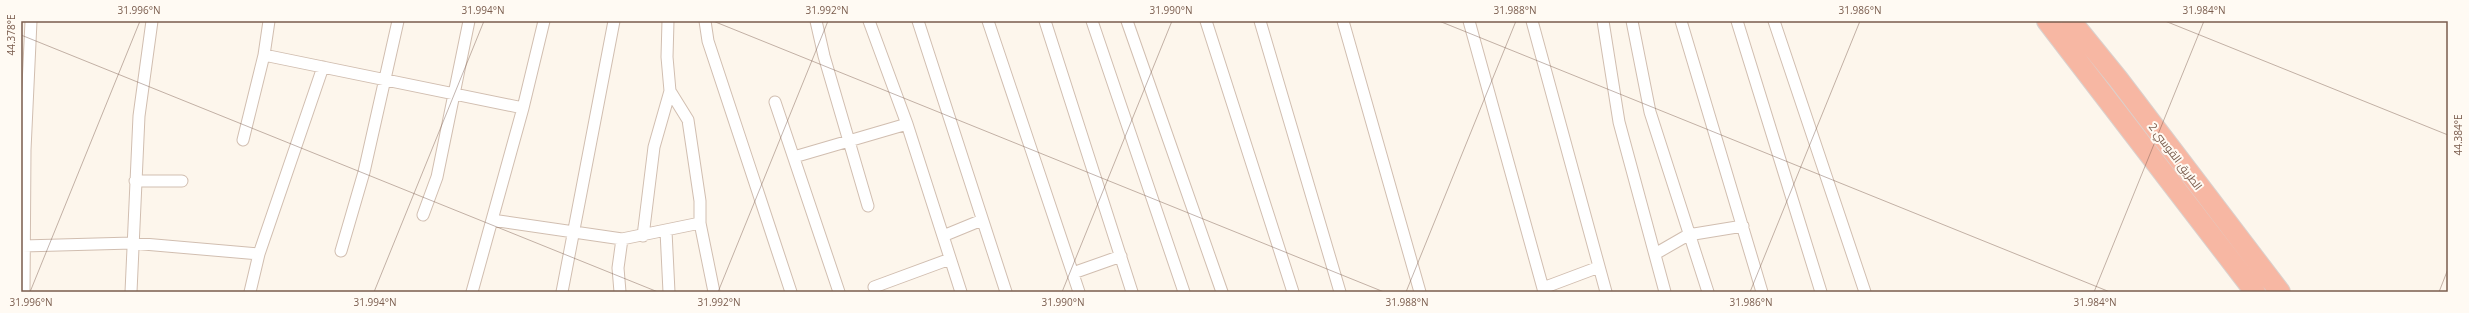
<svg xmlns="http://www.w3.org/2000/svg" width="2469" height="313" font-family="'Open Sans',Cairo,sans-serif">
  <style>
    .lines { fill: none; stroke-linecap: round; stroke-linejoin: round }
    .street-casing { stroke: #d1beb0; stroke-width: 13 }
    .highway-casing { stroke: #dad1cd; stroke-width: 22 }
    .street { stroke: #fff; stroke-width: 11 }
    .highway { stroke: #f7b7a3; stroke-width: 20 }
    .ticks { fill: none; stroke: #7a5c4d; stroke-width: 1; stroke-opacity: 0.45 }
    .labels { text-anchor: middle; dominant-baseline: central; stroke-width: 4; stroke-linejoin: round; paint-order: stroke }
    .street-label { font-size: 11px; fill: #7a5c4d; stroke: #fffaf3 }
    .neatline { fill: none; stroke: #7a5c4d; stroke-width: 1.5 }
    .ticks-label { font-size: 10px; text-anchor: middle; fill: #7a5c4d }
  </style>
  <rect width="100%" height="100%" fill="#fdf6ec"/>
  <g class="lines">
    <!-- street casing -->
    <g class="street-casing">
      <path id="street" d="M705 21 708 41 791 292
        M816 21 824 56 868 206
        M869 21 907 124 961 292
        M918 21 1006 292
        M988 21 1079 292
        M1045 21 1132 292
        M1092 21 1184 292
        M1127 21 1222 292
        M1206 21 1293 292
        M1260 21 1340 292
        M1343 21 1420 292
        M1469 21 1544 292
        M1532 21 1606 292
        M1603 21 1619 122 1665 292
        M1632 21 1650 112 1708 292
        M1681 21 1762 292
        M1737 21 1821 292
        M1774 21 1865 292
        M264 55 523 108
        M670 91 688 120 700 201V223L714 292
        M775 102 839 292
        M243 140 264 55 269 21
        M794 157 907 124
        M135 181H182
        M423 215 437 177 469 21
        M492 220 622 239 700 223
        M666 231 669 292
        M643 236 654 147 670 91 667 57 668 21
        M943 236 982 220
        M23 246 132 243 259 254
        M341 251 364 172 398 21
        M1655 254 1688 235 1743 226
        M1073 273 1121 256
        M874 287 950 259
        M1543 288 1599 267
        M24 292 25 150 31 21
        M131 292 139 116 152 21
        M250 292 259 254 323 67
        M472 292 523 108 544 21
        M562 292 614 21
        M620 292 618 268 622 239"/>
    </g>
    <!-- highway casing -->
    <g class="highway-casing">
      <path id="highway" d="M2047 21 2255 292
        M2071 21 2118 79 2280 292"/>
    </g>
    <!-- street -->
    <use href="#street" class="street"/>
    <!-- highway -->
    <use href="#highway" class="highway"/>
  </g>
  <!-- ticks -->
  <path class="ticks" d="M713 21 1384 292M1439 21 2110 292M2165 21 2448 135M21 35 658 292M30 292 140 21M374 292 484 21M718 292 828 21M1062 292 1172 21M1406 292 1516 21M1750 292 1860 21M2094 292 2204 21M2439 292 2448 269"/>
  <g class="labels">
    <!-- street labels -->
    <g class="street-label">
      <text transform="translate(2176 156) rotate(53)">الطريق القوسي 2</text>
    </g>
  </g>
  <!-- border -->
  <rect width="2469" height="313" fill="none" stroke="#fffaf3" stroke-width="44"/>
  <rect x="22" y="22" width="2425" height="269" class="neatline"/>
  <g class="ticks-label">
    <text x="139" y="14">31.996°N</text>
    <text x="483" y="14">31.994°N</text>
    <text x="827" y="14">31.992°N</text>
    <text x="1171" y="14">31.990°N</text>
    <text x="1515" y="14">31.988°N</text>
    <text x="1860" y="14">31.986°N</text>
    <text x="2204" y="14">31.984°N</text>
    <text transform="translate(11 35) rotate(-90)" y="4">44.378°E</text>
    <text transform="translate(2458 135) rotate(-90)" y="4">44.384°E</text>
    <text x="31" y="306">31.996°N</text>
    <text x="375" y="306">31.994°N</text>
    <text x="719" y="306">31.992°N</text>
    <text x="1063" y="306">31.990°N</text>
    <text x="1407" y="306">31.988°N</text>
    <text x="1751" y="306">31.986°N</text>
    <text x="2095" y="306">31.984°N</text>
  </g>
</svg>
